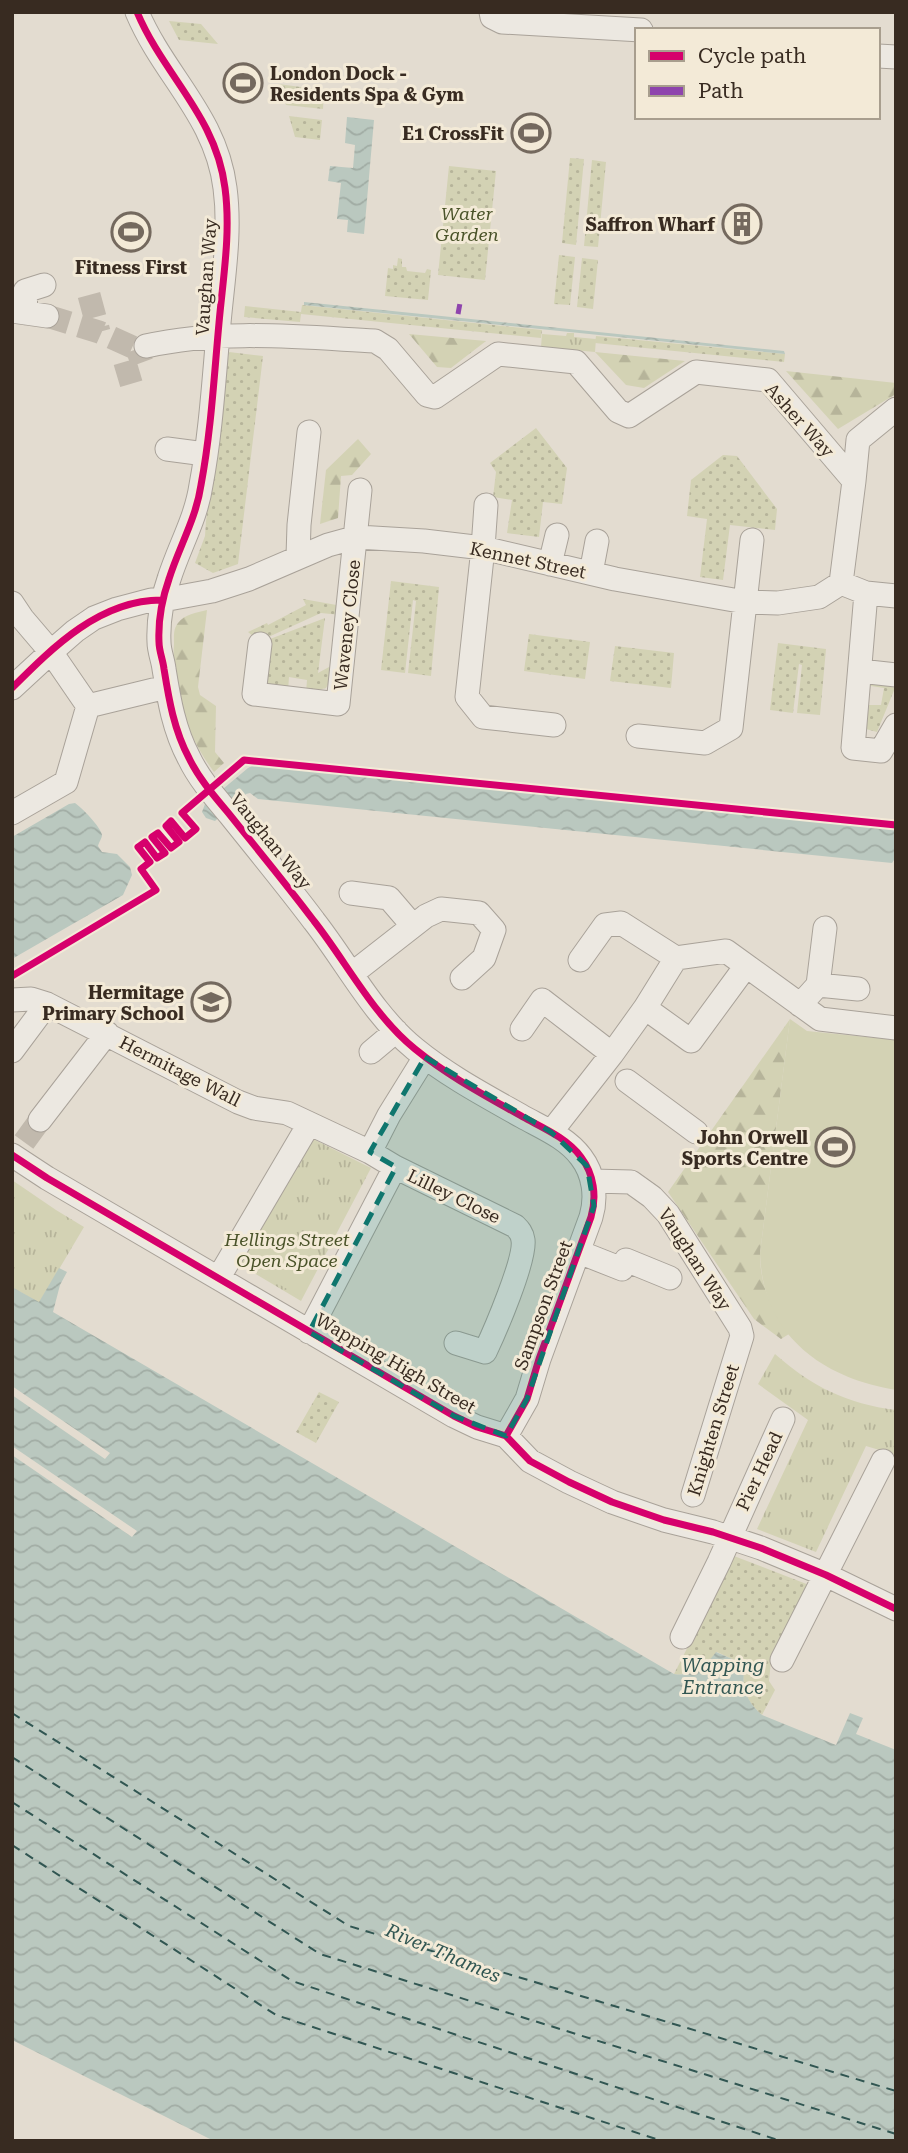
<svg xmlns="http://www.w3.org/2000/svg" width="908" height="2153" font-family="'Roboto Serif',serif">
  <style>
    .grass { fill: url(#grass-dots) }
    .forest { fill: url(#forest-firs) }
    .park { fill: url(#park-tufts) }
    .pitch { fill: #d3d2b4 }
    .water { fill: url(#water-waves) }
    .pier { fill: #e3dcd0 }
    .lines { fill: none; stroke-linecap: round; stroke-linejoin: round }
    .ferry { stroke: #315652; stroke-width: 2; stroke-dasharray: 9 7; stroke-linecap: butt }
    .minor-tunnel { stroke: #c1b9ad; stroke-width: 23; stroke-dasharray: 23 11; stroke-linecap: butt }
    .minor-casing { stroke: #a9a299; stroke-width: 25 }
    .minor { stroke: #ece8e1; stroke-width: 23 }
    .quiet { stroke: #8e44ad; stroke-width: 5; stroke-dasharray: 10 5; stroke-linecap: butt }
    .cycleway-casing { stroke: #f3ead7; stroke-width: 11 }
    .cycleway { stroke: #d6006c; stroke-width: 7 }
    .marked { fill: #0f766e; fill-opacity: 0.2; stroke: #0f766e; stroke-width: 5; stroke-dasharray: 14 9; stroke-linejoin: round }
    .labels { text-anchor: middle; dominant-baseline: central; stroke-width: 6; stroke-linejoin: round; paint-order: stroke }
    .poi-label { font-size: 18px; font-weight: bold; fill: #382b21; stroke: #f3ead7; text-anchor: end }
    .park-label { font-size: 18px; font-style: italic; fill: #4a5329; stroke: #f3ead7 }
    .street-label { font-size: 18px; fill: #382b21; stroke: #f3ead7 }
    .water-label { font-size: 19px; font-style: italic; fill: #315652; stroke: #f3ead7 }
  </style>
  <defs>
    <pattern id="grass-dots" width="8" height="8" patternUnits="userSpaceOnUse" patternTransform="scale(1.75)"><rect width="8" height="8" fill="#d3d2b4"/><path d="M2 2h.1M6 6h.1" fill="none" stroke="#b6b49a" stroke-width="1.8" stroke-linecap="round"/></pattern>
    <pattern id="forest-firs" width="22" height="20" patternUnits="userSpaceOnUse" patternTransform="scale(1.75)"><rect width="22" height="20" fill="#d3d2b4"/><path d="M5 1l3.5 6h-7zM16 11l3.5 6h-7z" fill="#b6b49a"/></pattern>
    <pattern id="park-tufts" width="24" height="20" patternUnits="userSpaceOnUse" patternTransform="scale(1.75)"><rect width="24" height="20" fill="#d3d2b4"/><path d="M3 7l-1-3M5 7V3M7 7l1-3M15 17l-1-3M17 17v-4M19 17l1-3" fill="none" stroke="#b6b49a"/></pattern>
    <pattern id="water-waves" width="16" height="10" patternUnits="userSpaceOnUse" patternTransform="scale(1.75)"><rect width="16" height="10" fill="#bac8bf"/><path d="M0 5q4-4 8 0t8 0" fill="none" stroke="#a1aca4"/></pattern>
  </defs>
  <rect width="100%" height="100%" fill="#e3dcd0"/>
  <!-- grass -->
  <path class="grass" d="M169 21 201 24 218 44 179 40Z
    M278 84 324 90 323 109 286 105Z
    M289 116 322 120 320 140 295 137Z
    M570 158 584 159 576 245 562 243Z
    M592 160 606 162 598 247 584 246Z
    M449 166 496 171 485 280 438 275Z
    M559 255 575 257 570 305 554 304Z
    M398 258 402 259V267H406L407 271 425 273 427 269 431 270 428 300 385 296 388 268 393 269V265L397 266Z
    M582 258 598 260 593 309 577 307Z
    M302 305 542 330 541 338 301 314 300 322 244 317 245 306 301 312Z
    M596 336 785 354 784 362 595 343Z
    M229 352 263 356 238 564 213 573 195 563 205 536 206 521Z
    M536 428 567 468 562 504 543 502 539 537 507 533 512 500 493 497 496 472 490 463Z
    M723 455 737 456 777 509 775 530 730 525 723 580 700 577 707 519 687 516 691 480Z
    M391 581 439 587 431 676 408 673 416 601 413 600 405 673 381 670Z
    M303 599 342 606 341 615 321 613 264 639 254 637 248 632 267 623 268 625 306 605Z
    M325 618 318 673 329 667 335 672 326 688 306 693 307 680 289 677 288 691 265 685 270 639Z
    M529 634 590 642 585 679 524 671Z
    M778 643 826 649 820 715 797 713 802 665 799 664 793 713 770 710Z
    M615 646 674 653 671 688 610 681Z
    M871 681 895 688 877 732 866 729 869 705H881L884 688 871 686Z
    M319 1392 339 1402 316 1443 296 1432Z
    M734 1556 809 1585 771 1661 769 1681 775 1690 762 1715C746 1702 740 1685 745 1665L717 1652C705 1667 693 1677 674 1674Z"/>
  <!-- forest -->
  <path class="forest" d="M409 334 486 341 451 368 437 367Z
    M595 352 685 361 644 388 626 385Z
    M786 371 896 383V394L838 429Z
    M358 439 371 454 352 475 341 476 338 518 320 524 326 470Z
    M207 610 198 687 200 695 216 706 215 752 224 763 214 772C187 736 171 690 174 644 174 637 173 629 178 623 185 614 196 613 207 610Z
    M790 1019 760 1253C760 1287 771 1306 789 1334L781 1339 754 1319 668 1192Z"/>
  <!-- park -->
  <path class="park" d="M567 333H574V337L596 339 595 352 541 347 542 334 566 336Z
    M313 1139 371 1168 301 1301 237 1263Z
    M12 1180 56 1210 84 1227 39 1303 12 1287Z
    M775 1354C811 1386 847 1404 896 1410V1455L866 1446 816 1552 757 1529 808 1420 758 1384Z"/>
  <!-- pitch -->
  <path class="pitch" d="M790 1019 807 1031 896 1040V1390C821 1378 762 1334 760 1253Z
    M260 1231 317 1265 299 1296 241 1262Z"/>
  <!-- water -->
  <path class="water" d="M347 117 374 120 364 234 347 232 348 220 337 219 341 183 328 181 330 166 353 168 355 145 345 143Z
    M304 302 784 351 785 354 304 305Z
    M254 765 896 830V857L892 863 258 799 250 793 246 794 215 821 206 818 202 812 205 804 248 768Z
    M75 803C81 807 101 827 102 835 102 838 99 842 98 846L102 852 117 854 130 867 132 875 123 895 12 959V837L69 804Z
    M59 1268 67 1272 60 1285 53 1312 674 1674C693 1677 705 1667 716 1652L746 1665C739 1685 747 1702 762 1715L836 1745 850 1713 863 1718 856 1734 896 1750V2141H214L12 2040V1287L39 1302Z"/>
  <!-- pier -->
  <path class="pier" d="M12 1386 110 1453 105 1459 12 1395Z
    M12 1446 137 1531 132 1537 12 1455Z"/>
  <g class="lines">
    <!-- ferry -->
    <path class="ferry" d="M12 1713 349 1926 896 2091
      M12 1757 320 1954 896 2134
      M12 1802 292 1981 781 2141
      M12 1845 276 2015 662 2141"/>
    <!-- minor-tunnel -->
    <path class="minor-tunnel" d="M89 295 99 332
      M47 316 99 332 137 349 146 346
      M117 376 144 368 137 349
      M24 1142 40 1120"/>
    <!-- minor casing -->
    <g class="minor-casing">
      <path id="minor" d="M137 12C164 76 216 116 225 188 231 233 223 278 219 323 214 377 211 432 201 485 196 519 179 547 169 579 162 599 158 621 159 642 159 651 163 660 164 669 169 700 174 730 189 758 199 779 215 797 230 815 258 850 287 885 314 921 347 963 373 1015 415 1049 448 1076 486 1096 523 1117 543 1128 567 1138 581 1157 594 1174 597 1197 591 1217L539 1359 527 1399 506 1436
        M491 12 492 17 502 22 641 30
        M878 56 896 57
        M12 311 47 316
        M26 313 25 291 44 285
        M146 346C221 329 298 337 375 341L388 349 427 395 435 397 498 354 576 362 618 411 629 416 696 372 768 380 854 481 858 440 896 409
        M167 449 205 454
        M486 505 483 548 467 697 483 717 554 725
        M298 556 299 525 309 432
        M550 564 557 535
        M591 573 597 541
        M841 583 854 481
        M866 593 853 748 881 751 896 725
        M12 603 22 618 51 652 88 706 66 782 12 813
        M260 644 254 694 338 704 360 490
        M860 671 896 675
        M12 688 51 652 75 631 94 618 117 609 151 600H163L212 591 249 579 328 545 357 537 424 541 483 548 615 579 745 602 778 603 819 597 841 583 866 593 896 596
        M88 706 166 687
        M638 736 705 743 731 728 752 540
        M351 893 389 898 413 926
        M676 958 726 951 820 1019 896 1028
        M580 960 605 925 621 923 676 958
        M353 973 426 916 441 909 479 913 494 930 484 958 462 978
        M818 985 825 928
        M12 1000 31 999 47 1004 238 1102 254 1108 287 1113 370 1152 395 1167 515 1226C519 1230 522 1233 523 1240 526 1259 495 1331 485 1352L456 1343
        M800 1005 818 985 858 989
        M645 1008 691 1041 746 966
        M522 1029 542 1000 612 1054 551 1132
        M12 1051 47 1004
        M371 1052 396 1031
        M612 1054 645 1008 676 958
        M627 1081 696 1132
        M40 1120 107 1033
        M370 1152 389 1115 425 1057
        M12 1155 47 1178 454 1416 477 1427 506 1436 530 1461 569 1482 612 1502 664 1520 713 1532 761 1548 826 1575 896 1609
        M592 1181 631 1182 652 1197 668 1214 740 1328 742 1336 693 1495
        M579 1252 622 1269 626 1260 670 1278
        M219 1277 309 1124
        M309 1332 395 1167
        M682 1637 719 1562 783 1419
        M782 1660 883 1461"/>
    </g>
    <!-- minor -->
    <use href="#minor" class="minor"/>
    <!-- quiet -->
    <path class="quiet" d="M458 314 460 303"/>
    <!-- cycleway casing -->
    <g class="cycleway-casing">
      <path id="cycleway" d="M137 12C164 76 216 116 225 188 231 233 223 278 219 323 214 377 211 432 201 485 196 519 179 547 169 579 162 599 158 621 159 642 159 651 163 660 164 669 169 700 174 730 189 758 199 779 215 797 230 815 258 850 287 885 314 921 347 963 373 1015 415 1049 448 1076 486 1096 523 1117 543 1128 567 1138 581 1157 594 1174 597 1197 591 1217L539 1359 527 1399 506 1436
        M12 688C53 647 101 599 163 600
        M12 976 156 890 141 869 150 862 138 847 145 842 157 858 165 853 152 837 158 833 171 848 179 842 166 826 171 821 185 838 196 829 182 813 244 760 896 825
        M12 1155 47 1178 454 1416 477 1427 506 1436 530 1461 569 1482 612 1502 664 1520 713 1532 761 1548 826 1575 896 1609"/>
    </g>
    <!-- cycleway -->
    <use href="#cycleway" class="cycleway"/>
  </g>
  <!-- marked area -->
  <path class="marked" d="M425 1057 551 1132 587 1166 594 1206 527 1399 506 1436 454 1416 309 1332 396 1167 370 1152Z"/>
  <!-- icons -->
  <defs>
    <g id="stadium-ring" transform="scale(2.0125)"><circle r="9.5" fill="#f3ead7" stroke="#74695e" stroke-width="1.5"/><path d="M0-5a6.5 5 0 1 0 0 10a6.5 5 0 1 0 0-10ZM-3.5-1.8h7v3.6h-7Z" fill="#74695e"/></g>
    <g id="building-ring" transform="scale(2.0125)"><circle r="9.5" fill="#f3ead7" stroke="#74695e" stroke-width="1.5"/><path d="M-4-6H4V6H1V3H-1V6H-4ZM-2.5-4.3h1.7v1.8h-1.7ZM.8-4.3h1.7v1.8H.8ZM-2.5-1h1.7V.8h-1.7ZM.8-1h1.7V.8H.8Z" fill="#74695e"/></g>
    <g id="school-ring" transform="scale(2.0125)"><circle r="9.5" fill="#f3ead7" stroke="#74695e" stroke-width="1.5"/><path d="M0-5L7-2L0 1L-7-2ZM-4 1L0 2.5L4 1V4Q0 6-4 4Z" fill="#74695e"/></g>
  </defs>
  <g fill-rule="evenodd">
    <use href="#stadium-ring" x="243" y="83"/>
    <use href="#stadium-ring" x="531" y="133"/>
    <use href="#building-ring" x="742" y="224"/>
    <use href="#stadium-ring" x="131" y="232"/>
    <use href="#school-ring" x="211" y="1002"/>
    <use href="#stadium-ring" x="835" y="1147"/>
  </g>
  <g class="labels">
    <!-- poi labels -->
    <g class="poi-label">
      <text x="270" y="73" text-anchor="start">London Dock -<tspan x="270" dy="21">Residents Spa &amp; Gym</tspan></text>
      <text x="504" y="133">E1 CrossFit</text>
      <text x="715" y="224">Saffron Wharf</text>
      <text x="131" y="267" text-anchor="middle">Fitness First</text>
      <text x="184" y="992">Hermitage<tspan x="184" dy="21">Primary School</tspan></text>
      <text x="808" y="1137">John Orwell<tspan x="808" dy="21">Sports Centre</tspan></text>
    </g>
    <!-- park labels -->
    <g class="park-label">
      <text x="467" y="213">Water<tspan x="467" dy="21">Garden</tspan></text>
      <text x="287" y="1239">Hellings Street<tspan x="287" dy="21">Open Space</tspan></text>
    </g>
    <!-- street labels -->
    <g class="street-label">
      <text transform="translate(206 277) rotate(-86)">Vaughan Way</text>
      <text transform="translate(800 420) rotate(48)">Asher Way</text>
      <text transform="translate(528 560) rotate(12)">Kennet Street</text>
      <text transform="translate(347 625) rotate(-84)">Waveney Close</text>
      <text transform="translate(271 841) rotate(51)">Vaughan Way</text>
      <text transform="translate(180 1071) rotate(27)">Hermitage Wall</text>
      <text transform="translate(454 1196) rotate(26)">Lilley Close</text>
      <text transform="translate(695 1259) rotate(57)">Vaughan Way</text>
      <text transform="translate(543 1305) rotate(-70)">Sampson Street</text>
      <text transform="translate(396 1363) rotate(30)">Wapping High Street</text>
      <text transform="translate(713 1430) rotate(-73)">Knighten Street</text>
      <text transform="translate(759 1471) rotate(-65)">Pier Head</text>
    </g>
    <!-- water labels -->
    <g class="water-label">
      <text x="723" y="1665">Wapping<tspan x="723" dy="22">Entrance</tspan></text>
      <text transform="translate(443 1953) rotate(23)">River Thames</text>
    </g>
  </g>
  <!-- border -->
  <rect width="908" height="2153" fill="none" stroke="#382b21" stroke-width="28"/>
  <!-- legend -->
  <rect x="635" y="28" width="245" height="91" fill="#f3ead7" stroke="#a89e8e" stroke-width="2"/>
  <rect x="649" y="51" width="35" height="10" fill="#d6006c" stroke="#a89e8e" stroke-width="2"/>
  <text x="698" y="63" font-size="21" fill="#382b21">Cycle path</text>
  <rect x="649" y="86" width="35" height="10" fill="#8e44ad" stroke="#a89e8e" stroke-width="2"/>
  <text x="698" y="98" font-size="21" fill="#382b21">Path</text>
</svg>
